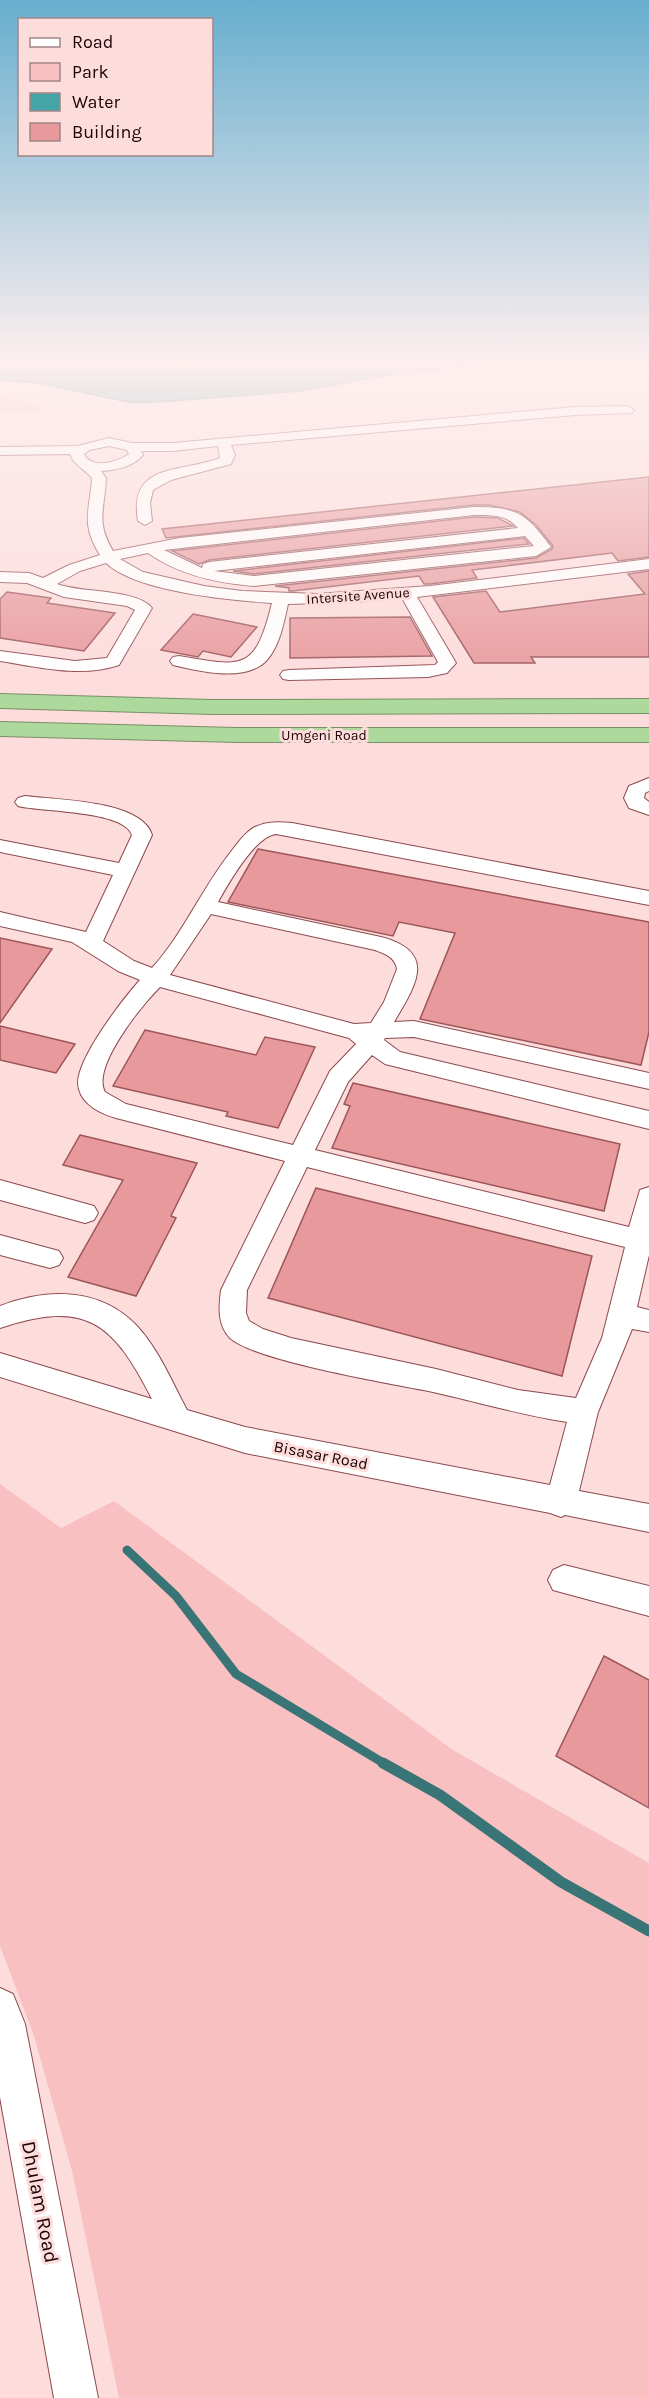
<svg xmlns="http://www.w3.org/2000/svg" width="649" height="2398" font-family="Karla,sans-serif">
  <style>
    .green { fill: #f9c0c1 }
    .water { fill: #45a4a6; stroke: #397476; stroke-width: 1.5 }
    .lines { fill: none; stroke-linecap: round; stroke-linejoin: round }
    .stream-far1 { stroke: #397476; stroke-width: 9 }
    .stream { stroke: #397476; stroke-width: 11 }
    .building { fill: #e7999c; stroke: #9c5659; stroke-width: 1.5 }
    .minor-casing { stroke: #8d484c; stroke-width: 2 }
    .highway-casing { stroke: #7a8e68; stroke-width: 2 }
    .minor { fill: #fff; fill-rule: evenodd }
    .highway { fill: #add99d; fill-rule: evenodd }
    .labels { text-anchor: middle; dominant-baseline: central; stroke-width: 6; stroke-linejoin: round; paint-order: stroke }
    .far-street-label { font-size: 14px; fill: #1c0305; stroke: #fddcdc }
    .street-label { font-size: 16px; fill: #1c0305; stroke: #fddcdc }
    .near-street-label { font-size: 20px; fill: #1c0305; stroke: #fddcdc }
  </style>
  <rect width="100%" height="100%" fill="#fddcdc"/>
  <!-- green -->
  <path class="green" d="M0 395 46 409 0 413Z
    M0 1484 61 1528 114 1501 453 1750 649 1863V2398H119L72 2171 34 2036 0 1946Z"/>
  <!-- water -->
  <path class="water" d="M0 362H133L166 367 309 365 329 362H646L617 366 554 365 465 367 398 373 301 391 156 402H128L39 383 0 380Z"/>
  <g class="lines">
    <!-- stream-far1 -->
    <path class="stream-far1" d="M127 1550 176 1596 236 1674 385 1764"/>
    <!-- stream -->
    <path class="stream" d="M383 1763 440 1795 561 1882 649 1931"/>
  </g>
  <!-- building -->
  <path class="building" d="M649 477V557L618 561 612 553 472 570 477 578 430 584H424L419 576 293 591H289V588L275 586 536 558 552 549 553 546 536 525 520 512 489 505H474L166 538 162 529Z
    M474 517 498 518 513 526 209 560 199 564 172 551Z
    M524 538 529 544 254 574 233 571Z
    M649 571V657H531L535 663H474L433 597 486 591 500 612 645 594 628 574Z
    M7 592 51 598 47 603 115 613 84 651 0 638V599Z
    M193 614 257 627 231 657 203 651 198 657 161 650Z
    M410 617 432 656 290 658V618Z
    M258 849 649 922V1032L641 1065 420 1019 455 933 399 922 393 936 228 902Z
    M0 938 52 949 0 1023Z
    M0 1026 75 1044 56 1073 0 1060Z
    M145 1030 256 1055 265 1037 315 1047 278 1128 226 1116 228 1112 113 1086Z
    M353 1083 620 1144 604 1211 332 1148 350 1106 344 1104Z
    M80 1135 197 1163 171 1216 176 1218 136 1296 68 1277 123 1180 63 1165Z
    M316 1188 592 1256 562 1376 268 1298Z
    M604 1656 649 1680V1808L556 1756Z"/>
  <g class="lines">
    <!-- minor casing -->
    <g class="minor-casing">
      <path id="minor" d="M627 406 634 410 632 413 575 415 231 445 235 455 231 464 171 480 153 490 150 503 152 521 145 525 138 521C128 462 181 473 220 458L218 446 173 451H141L143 455C133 467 116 470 101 471L106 478C105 509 95 521 113 551L180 538 474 507C517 507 526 513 551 547L536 556 254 586C216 583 179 575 148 553L120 559 143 572 204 586 242 591 317 594 430 586 649 559V569L417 597 456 663 447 673 428 677 289 680 283 679 280 675 283 671 289 670 435 665 438 662 402 598 354 602 288 604C284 622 280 645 267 660 246 683 199 671 173 665L170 661 173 657 179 656C243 667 255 672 272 603 229 600 137 592 106 563L80 571 57 584C80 593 138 589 152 608L119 665C81 678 39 667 0 661V651L75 661 107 658 135 610 127 606 64 597 27 583 0 582V572L29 573 43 578 69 565 100 555C80 523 90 511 92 478 85 469 74 466 70 454L0 455V447L78 446 109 438 132 443H173L575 407ZM109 446 127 450 129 454C117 462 92 470 84 454L90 450ZM474 515C492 515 506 514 518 528L209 562 203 564 202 568 164 550ZM525 536 534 546 254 576 214 571Z
        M649 778V791L645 793 644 798 649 802V815L629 808 624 798 629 786Z
        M25 796C56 800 142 800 152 835L103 941 134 961 152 968C183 934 201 890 230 853 237 844 245 832 255 827 267 821 280 822 292 823L649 891V905L276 834C255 836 228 884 218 902L381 937C438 952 416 985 394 1022L414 1021 649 1073V1089L414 1037 385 1038 384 1040 400 1052 649 1111V1129L393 1066 385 1064 372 1055 348 1082 315 1150 629 1227 640 1190 649 1187V1255L637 1307 649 1310V1332L632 1329 598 1412 579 1491 649 1504V1532L565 1515 561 1517 550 1513 245 1453 0 1377V1353L152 1399C113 1322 86 1299 0 1328V1306C47 1288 100 1287 137 1326 159 1350 172 1382 187 1410L245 1427 550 1485 567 1422C521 1415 478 1402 433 1392 393 1384 255 1361 230 1338 217 1325 219 1306 221 1290L285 1161 116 1118C99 1113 79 1103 78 1083 78 1057 123 999 140 980L118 971 72 942 0 926V912L86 932 113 875 0 852V840L119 863 132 835C124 810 41 812 18 806L15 802 18 798ZM211 914 375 950C385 954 395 957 397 969L384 1002 371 1023 354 1024 170 975ZM160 987 349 1038 356 1044 330 1071 293 1145 126 1104 105 1092C91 1067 142 1005 160 987ZM307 1167 625 1247 602 1338 576 1398 518 1390 436 1369 291 1338 263 1329 249 1321 246 1313 247 1290Z
        M0 1180 94 1206 98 1213 94 1220 85 1223 0 1200Z
        M0 1235 59 1251 63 1258 59 1265 50 1268 0 1255Z
        M564 1565 649 1586V1616L553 1590 548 1580 553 1570Z
        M0 1988 13 1994 25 2024 98 2398H54L0 2097Z"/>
    </g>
    <!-- highway casing -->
    <g class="highway-casing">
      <path id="highway" d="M0 694 212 700 649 699V713L212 714 0 708Z
        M0 722 237 728H649V742H237L0 736Z"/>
    </g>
    <!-- minor -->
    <use href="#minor" class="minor"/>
    <!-- highway -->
    <use href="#highway" class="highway"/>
  </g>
  <!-- sky -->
  <linearGradient id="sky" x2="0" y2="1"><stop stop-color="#67aece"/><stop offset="0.52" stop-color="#feefef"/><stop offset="1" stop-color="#feefef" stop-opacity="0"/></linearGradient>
  <rect width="649" height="698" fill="url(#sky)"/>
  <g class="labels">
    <!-- far-street labels -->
    <g class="far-street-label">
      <text transform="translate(358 596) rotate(-4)">Intersite Avenue</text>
      <text x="324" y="735">Umgeni Road</text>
    </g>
    <!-- street labels -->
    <g class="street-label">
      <text transform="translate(321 1455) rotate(11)">Bisasar Road</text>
    </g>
    <!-- near-street labels -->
    <g class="near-street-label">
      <text transform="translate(40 2202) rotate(79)">Dhulam Road</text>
    </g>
  </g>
  <!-- legend -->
  <rect x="18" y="18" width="195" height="138" fill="#fddcdc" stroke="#a38586" stroke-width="1.5"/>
  <rect x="30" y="38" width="30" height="9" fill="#ffffff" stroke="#a38586" stroke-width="1.5"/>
  <text x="72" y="48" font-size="18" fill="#1c0305">Road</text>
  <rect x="30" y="63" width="30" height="18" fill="#f9c0c1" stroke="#a38586" stroke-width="1.5"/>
  <text x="72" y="78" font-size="18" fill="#1c0305">Park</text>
  <rect x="30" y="93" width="30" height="18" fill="#45a4a6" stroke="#a38586" stroke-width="1.5"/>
  <text x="72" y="108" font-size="18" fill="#1c0305">Water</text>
  <rect x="30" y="123" width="30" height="18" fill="#e7999c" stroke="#a38586" stroke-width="1.5"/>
  <text x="72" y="138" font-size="18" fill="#1c0305">Building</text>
</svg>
